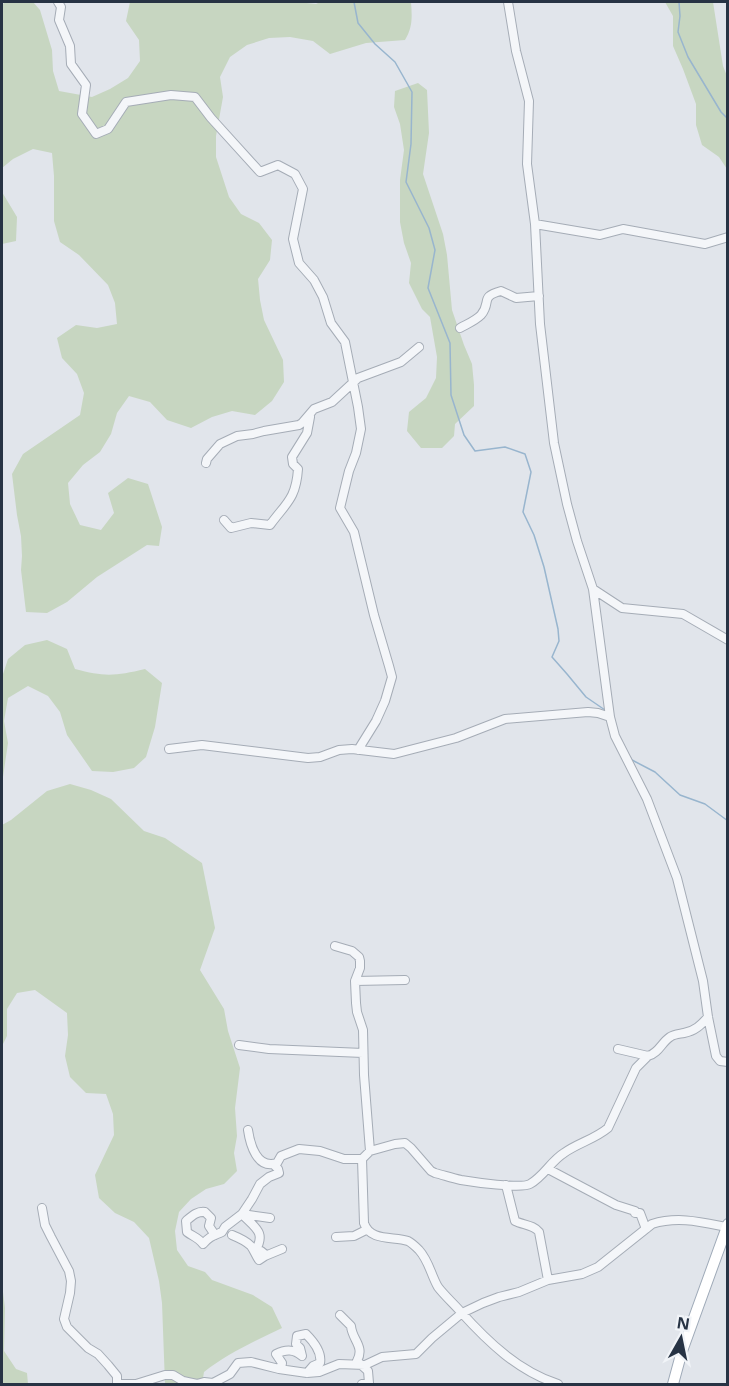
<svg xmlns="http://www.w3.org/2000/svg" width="729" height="1386" font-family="'Noto Sans',sans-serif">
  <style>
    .green { fill: #c7d6c1 }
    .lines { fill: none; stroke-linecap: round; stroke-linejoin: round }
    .stream { stroke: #98b5ce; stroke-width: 1.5 }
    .minor-casing { stroke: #a5acb6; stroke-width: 10 }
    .major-casing { stroke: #9faab8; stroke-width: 12 }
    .minor { stroke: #f4f6f9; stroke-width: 8 }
    .major { stroke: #fff; stroke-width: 10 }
  </style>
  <rect width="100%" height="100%" fill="#e1e5eb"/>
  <!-- green -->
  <path class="green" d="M5 2H33L40 10 52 50 53 71 59 91 92 97 110 89 128 78 140 61 139 40 126 21 130 2H297L316 4 320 2H411C412 16 413 27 405 40L366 43 330 54 313 41 290 37 269 38 247 45 230 57 220 77 223 97 216 136V157L229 197 241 214 259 223 272 240 270 260 258 279 260 300 264 320 283 360 284 382 272 401 255 415 232 411 212 417 191 428 167 420 150 402 129 396 117 413 111 434 100 452 83 465 68 483 70 504 80 525 101 530 114 513 108 493 128 478 148 484 162 527 159 546 147 545 97 577 67 602 47 613 26 612 21 570 22 556 21 536 17 515 12 474 23 454 80 415 84 393 77 374 62 358 57 338 76 325 97 328 117 324 115 303 108 285 79 255 60 242 54 221V176L52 153 33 149 13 159 2 168V5Z
    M665 2H713L723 66 727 76V169L719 157 702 145 696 125V104L683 69 673 46V16Z
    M418 83 427 90 429 133 423 174 443 234 447 255 452 310 464 345 472 364 474 385V406L455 424 454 436 442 448H421L407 431 409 412 426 398 436 378 437 357 430 317 422 309 409 283 411 263 404 243 400 222V180L404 150 400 124 394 107 395 91Z
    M2 192 17 217 16 241 2 244Z
    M47 640 67 649 75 669C104 677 116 676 145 669L162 683 155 727 146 757 134 768 113 772 92 771 67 735 60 712 48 696 28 686 8 698 4 721 8 743 3 777 2 778V677L8 659 25 645Z
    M70 784 91 790 111 799 144 831 165 838 202 863 215 928 200 970 224 1009 228 1031 240 1068 235 1108 237 1136 234 1153 237 1171 224 1184 206 1189 191 1199 179 1212 175 1231 177 1250 188 1266 205 1272 212 1280 253 1295 272 1307 282 1328C255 1341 228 1353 204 1372L202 1384H165L162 1303 159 1281 149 1238 134 1222 115 1213 99 1198 95 1175 114 1135 113 1114 106 1094 86 1093 70 1077 65 1056 68 1035 67 1013 35 990 17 993 7 1009V1036L2 1046V825L11 820 47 791Z
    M2 1284 5 1308 4 1351 16 1369 27 1373 28 1384H2Z"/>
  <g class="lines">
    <!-- stream -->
    <path class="stream" d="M354 2 358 23 375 44 395 62 412 92 411 144 406 182 429 228 435 250 428 288 450 343 451 395 464 435 475 451 505 447 525 454 531 472 523 512 534 535 544 567 558 629 559 641 552 657 567 674 586 697 605 710
      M679 2 680 16 678 32 688 57 721 112 728 119
      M630 757 632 760 655 772 680 795 705 804 728 821"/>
    <!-- minor casing -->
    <g class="minor-casing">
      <path id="minor" d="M58 2 61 7 59 20 70 46 71 64 86 85 82 114 96 134 108 129 126 102 171 95 195 97 211 118 260 172 278 165 295 174 303 189 293 239 299 263 314 280 323 297 331 323 345 342 358 407 361 429 356 453 349 471 340 508 354 532 374 615 389 666 392 677 385 701 376 721 358 750
        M508 2 516 51 529 101 527 164 535 224 540 324 554 443 567 504 577 541 593 589 610 717 615 736 647 799 677 878 703 981 708 1017 716 1056 720 1061 728 1062
        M535 224 600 235 623 229 705 244 728 237
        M460 328C467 324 475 321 481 315 492 302 479 297 501 291L516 298 539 296
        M206 463 207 459 220 444 237 436 253 434 264 431 299 425 302 423 314 409 332 402 358 378 401 362 419 347
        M224 520 231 528 251 523 270 525C286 503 296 499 298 469L293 464 292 457 307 433 310 417
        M593 589 622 608 683 614 728 640
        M169 749 202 745 308 758 320 757 339 750 352 749 394 754 456 738 505 719 588 712 598 713 610 717
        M335 946 352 951 359 957 360 961V968L355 981 356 1003 357 1012 363 1030 364 1075 370 1151
        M355 981 405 980
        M239 1045 269 1049 363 1053
        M618 1049 648 1056C659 1053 661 1043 670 1037 674 1034 679 1034 684 1033 695 1031 701 1025 708 1017
        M248 1130C250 1144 257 1170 277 1163L281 1156 299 1149 320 1151 344 1159H362
        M548 1169 616 1205 635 1211V1213H640L646 1229
        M506 1185 515 1221C523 1225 534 1225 539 1232L548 1280
        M42 1208 45 1225 51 1237 69 1271 71 1281 70 1293 64 1319 67 1327 88 1348 98 1354 108 1365 117 1376V1384
        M215 1235 209 1226 211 1218 205 1212C197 1211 192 1216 186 1221L187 1232C192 1236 199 1238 203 1244 210 1236 213 1236 222 1232L225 1227 242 1214 270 1218
        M232 1235C237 1237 247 1242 251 1246 254 1250 256 1256 259 1260L265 1256 282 1249
        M336 1237 354 1236 366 1230
        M266 1255 261 1251H255C267 1232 254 1227 242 1214L252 1199 260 1184 269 1177 279 1173 278 1169 273 1164
        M340 1315 351 1326C352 1340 365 1346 357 1361L368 1371 369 1383 362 1384
        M281 1369 282 1363 276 1354C286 1349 294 1349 302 1356L300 1348 296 1344 297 1336 306 1334C314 1342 322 1353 320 1363L313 1366 307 1373
        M117 1384H136L165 1375H173L183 1381 197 1384 204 1382 213 1383 230 1374 238 1363 251 1362 279 1369 307 1373 319 1372 339 1364 365 1365 382 1357 416 1354 432 1338 462 1313 483 1303 499 1297 519 1292 548 1280 582 1274 598 1267 652 1224C678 1216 701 1222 726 1227
        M558 1384C518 1371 488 1342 460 1311 453 1303 444 1295 438 1287 431 1275 429 1261 419 1250 416 1247 412 1243 408 1241 394 1236 370 1242 364 1223L362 1159 370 1151 395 1144 405 1143 411 1148 431 1171 435 1173C443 1175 452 1178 461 1180 473 1182 521 1189 530 1184 544 1176 551 1161 564 1153 578 1143 595 1139 608 1128L636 1068 648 1056"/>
    </g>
    <!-- major casing -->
    <g class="major-casing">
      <path id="major" d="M673 1384 682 1351 728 1224"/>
    </g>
    <!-- minor -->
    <use href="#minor" class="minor"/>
    <!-- major -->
    <use href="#major" class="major"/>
  </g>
  <!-- border -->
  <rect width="729" height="1386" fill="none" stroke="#273344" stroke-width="6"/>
  <!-- north arrow -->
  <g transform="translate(681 1338) rotate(9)" stroke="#f1f4f8" stroke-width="4.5" paint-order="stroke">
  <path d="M0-4.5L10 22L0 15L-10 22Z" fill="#273344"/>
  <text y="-9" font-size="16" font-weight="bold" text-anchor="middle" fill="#273344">N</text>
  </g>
</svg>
